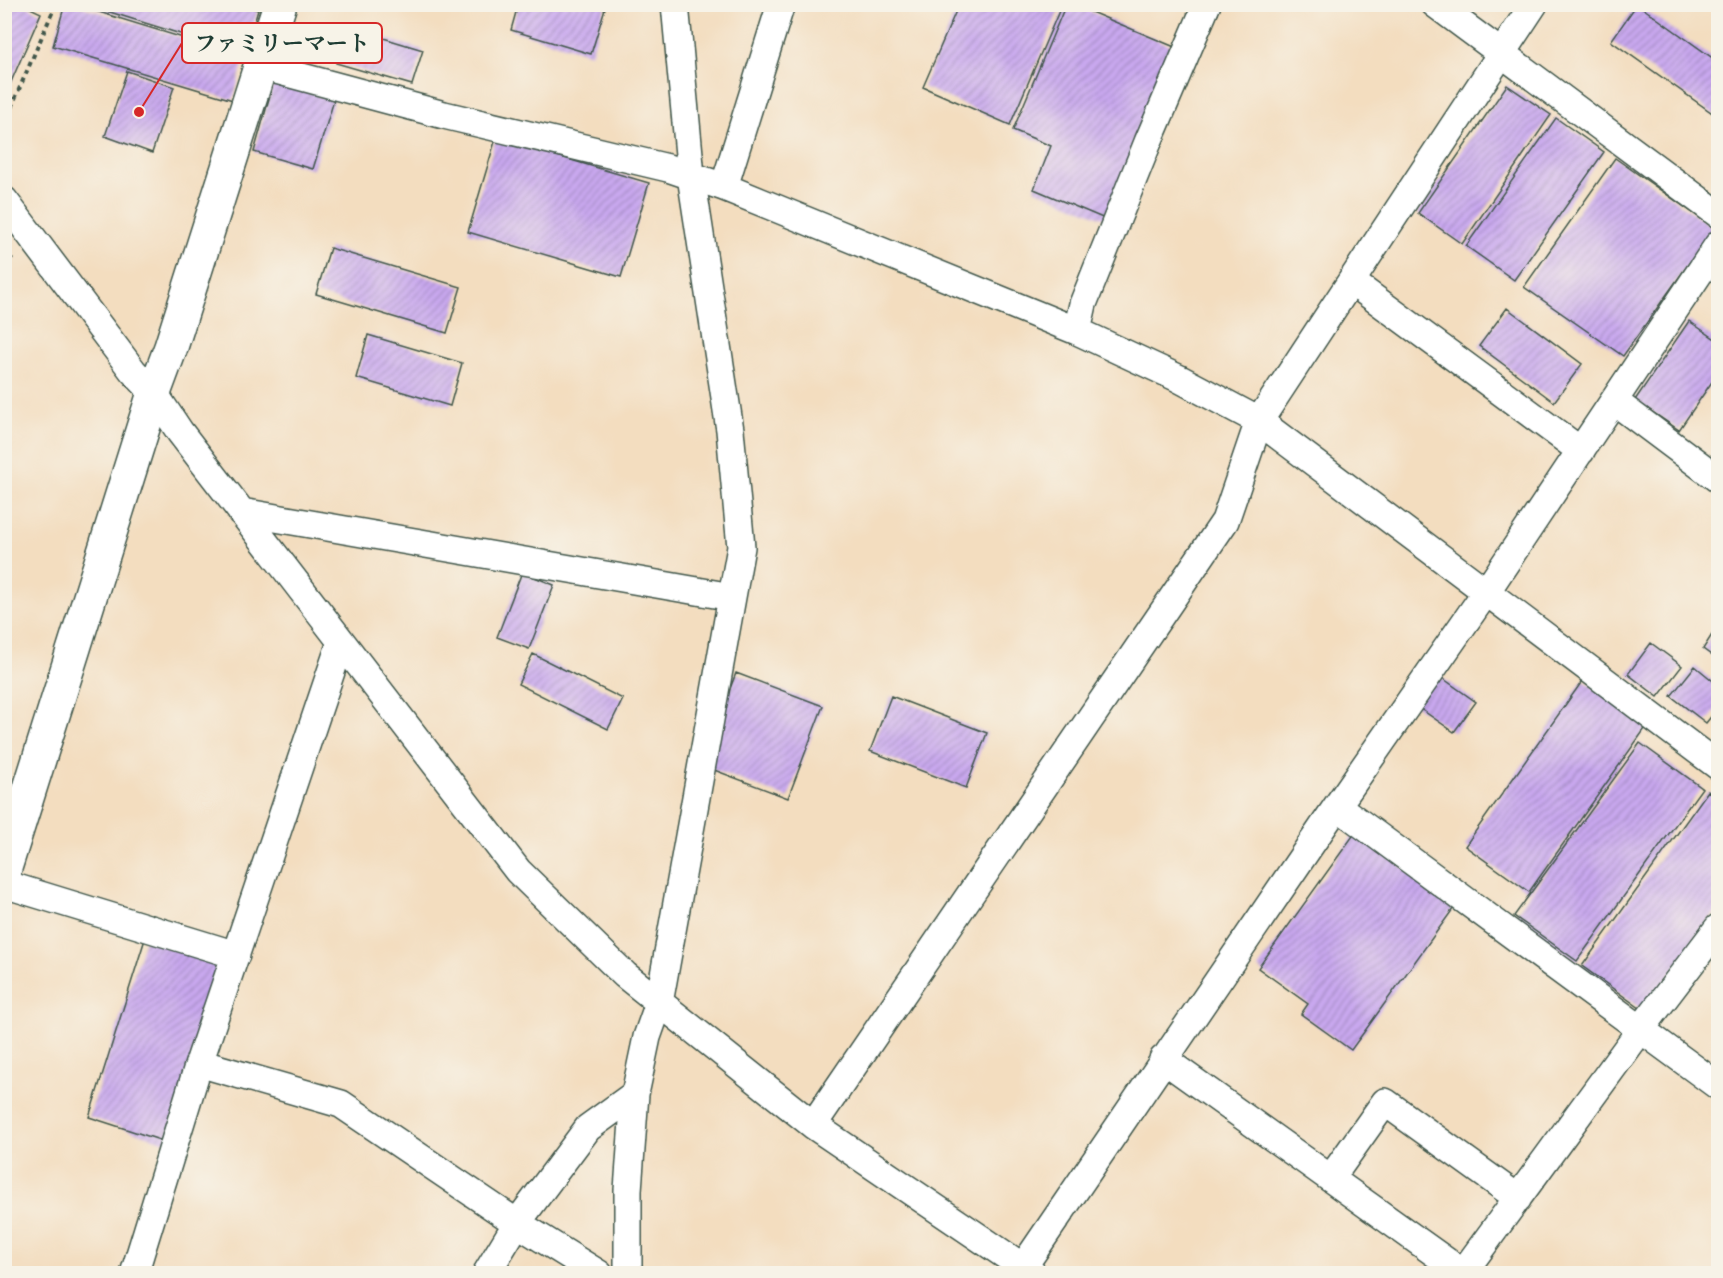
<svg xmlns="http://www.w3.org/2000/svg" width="1723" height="1278" font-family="'IM FELL French Canon','Noto Serif JP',serif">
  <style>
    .building { fill: url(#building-hatch) }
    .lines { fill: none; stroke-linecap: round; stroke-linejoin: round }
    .minor-casing { stroke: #3f5549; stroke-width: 30 }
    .tertiary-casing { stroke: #3f5549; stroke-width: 36 }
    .path { stroke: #3f5549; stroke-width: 4; stroke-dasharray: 4.5 4.5; stroke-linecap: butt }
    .minor { stroke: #fff; stroke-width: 27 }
    .tertiary { stroke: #fff; stroke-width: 33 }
    .leader { fill: none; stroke: #d62828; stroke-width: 2 }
    .callout-dot { fill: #d62828; stroke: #f7f3e8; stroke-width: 2 }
    .callout { fill: #f7f3e8; stroke: #d62828; stroke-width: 2 }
    .callout-label { font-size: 22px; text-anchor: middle; font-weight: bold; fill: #1f3d34 }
  </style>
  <defs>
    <pattern id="building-hatch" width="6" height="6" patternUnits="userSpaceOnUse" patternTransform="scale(1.5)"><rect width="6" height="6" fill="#c9a8ef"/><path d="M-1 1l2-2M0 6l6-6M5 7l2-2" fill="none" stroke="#a38ac2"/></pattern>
  </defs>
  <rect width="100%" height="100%" fill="#f7f3e8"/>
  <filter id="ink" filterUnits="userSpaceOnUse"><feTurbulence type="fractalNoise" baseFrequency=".0167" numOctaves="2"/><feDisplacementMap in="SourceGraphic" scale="12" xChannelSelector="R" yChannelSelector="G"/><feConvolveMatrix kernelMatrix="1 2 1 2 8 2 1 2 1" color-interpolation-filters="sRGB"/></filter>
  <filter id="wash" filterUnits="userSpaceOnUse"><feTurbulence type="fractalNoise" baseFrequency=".008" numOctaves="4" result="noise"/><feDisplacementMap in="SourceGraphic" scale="24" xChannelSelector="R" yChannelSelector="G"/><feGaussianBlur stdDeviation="1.35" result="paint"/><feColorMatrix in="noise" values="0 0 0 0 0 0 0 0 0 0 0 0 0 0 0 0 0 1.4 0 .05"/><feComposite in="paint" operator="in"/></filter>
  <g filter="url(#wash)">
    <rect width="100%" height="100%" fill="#f3ddbf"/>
    <g id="blocks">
      <!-- building -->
      <path class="building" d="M4 4H22L41 13 4 98Z
        M65 4H73L245 57 233 100 53 46Z
        M84 4H240L258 10 245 54Z
        M959 4H1062L1010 125 923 87Z
        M1066 4H1072L1177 48 1105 219 1034 189 1051 146 1013 130Z
        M1637 4 1718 62V117L1611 41Z
        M518 5H606L591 54 511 30Z
        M347 27 423 50 412 85 336 63Z
        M127 71 174 87 152 153 105 136Z
        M274 81 334 100 313 169 254 152Z
        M1507 85 1551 115 1462 244 1418 213Z
        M1556 118 1604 152 1514 280 1466 246Z
        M496 138 649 183 621 277 468 232Z
        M1615 158 1714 228 1623 356 1524 287Z
        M330 248 461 287 447 333 316 294Z
        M1507 308 1582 364 1554 402 1479 346Z
        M1689 321 1718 341V373L1679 430 1635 400Z
        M368 335 462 363 450 406 356 378Z
        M522 572 554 585 529 649 497 637Z
        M1718 625V660L1703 649Z
        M1651 643 1682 666 1658 697 1628 674Z
        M533 654 623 699 608 729 518 684Z
        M1695 666 1718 685V708L1706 723 1671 696Z
        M1434 672 1476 702 1454 732 1412 703Z
        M736 673 823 706 788 798 701 765Z
        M1583 680 1647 726 1529 892 1465 846Z
        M891 696 987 733 966 788 870 751Z
        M1640 743 1702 788 1577 961 1514 916Z
        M1708 791 1718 799V908L1644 1011 1582 966Z
        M1355 833 1456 905 1351 1050 1301 1014 1308 1004 1258 968Z
        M145 939 223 964 166 1142 89 1117Z"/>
    </g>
  </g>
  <g filter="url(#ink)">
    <use href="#blocks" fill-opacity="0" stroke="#3f5549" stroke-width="1.5"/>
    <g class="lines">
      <!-- minor casing -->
      <g class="minor-casing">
        <path id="minor" d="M1435 4 1718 214
          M261 66 444 115 668 168 724 187 1077 331 1178 378 1259 421 1718 766
          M724 187 781 4
          M4 200 133 371 154 393 180 432 518 871 625 975 813 1125 1033 1274
          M1352 282 1581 451
          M1077 331 1083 304 1148 142 1207 4
          M1614 401 1718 479
          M241 512 732 597
          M1337 806 1718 1086
          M4 884 236 955
          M1163 1059 1464 1274
          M199 1063 341 1104 517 1223 599 1274
          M813 1125 1225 521 1259 421 1534 4
          M1331 1178 1385 1102 1518 1198
          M1023 1267 1337 806 1486 592 1718 245
          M134 1274 199 1063 341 642
          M486 1274 517 1223 588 1128 635 1094
          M628 1274V1190L635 1094 647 1037 659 1003 741 547 730 430 691 176 675 4
          M1462 1274 1641 1029 1718 928"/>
      </g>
      <!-- tertiary casing -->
      <g class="tertiary-casing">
        <path id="tertiary" d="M4 871 154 393 171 347 280 4"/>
      </g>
      <!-- path -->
      <path class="path" d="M4 124 56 4
        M4 275 12 257"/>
      <!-- minor -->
      <use href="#minor" class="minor"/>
      <!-- tertiary -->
      <use href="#tertiary" class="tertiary"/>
    </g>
  </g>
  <!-- callouts -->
  <path class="leader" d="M139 112L182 43"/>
  <circle class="callout-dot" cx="139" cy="112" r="6"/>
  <rect class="callout" x="182" y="23" width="200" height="40" rx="6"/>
  <g class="callout-label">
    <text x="282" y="51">ファミリーマート</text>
  </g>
  <!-- margin -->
  <rect width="1723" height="1278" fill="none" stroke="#f7f3e8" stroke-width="24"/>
</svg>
